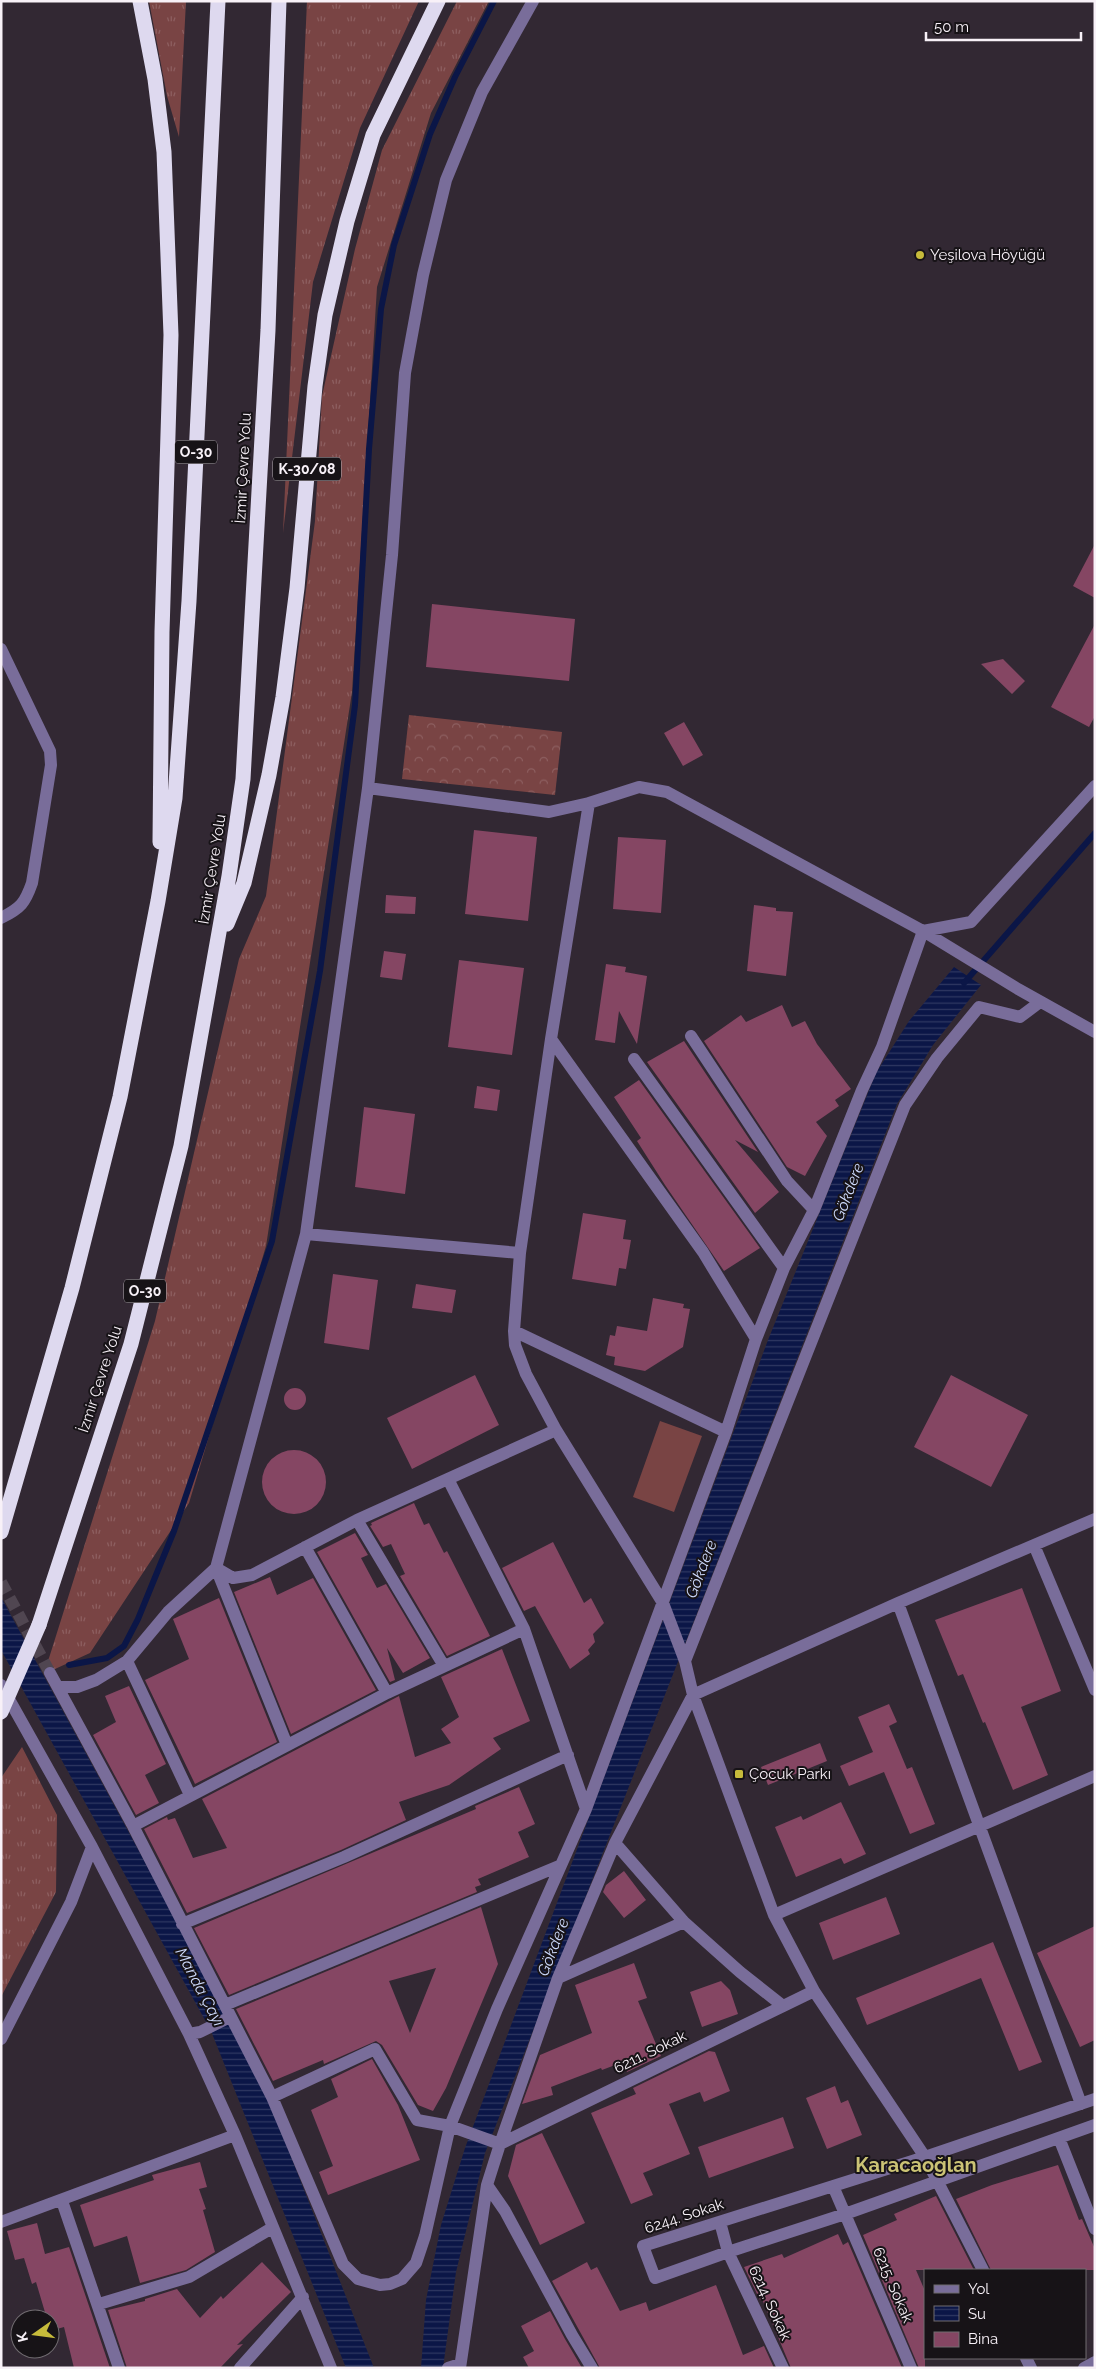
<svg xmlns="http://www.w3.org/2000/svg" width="1096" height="2369" font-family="Raleway,sans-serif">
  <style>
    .grass { fill: url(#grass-tufts) }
    .forest { fill: url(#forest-crowns) }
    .pitch { fill: #794444 }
    .water { fill: url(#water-rules) }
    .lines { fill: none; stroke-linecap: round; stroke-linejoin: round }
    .stream { stroke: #0b1647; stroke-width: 6 }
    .building { fill: #854663; fill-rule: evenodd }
    .minor-tunnel { stroke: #504651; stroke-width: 12; stroke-dasharray: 12 6; stroke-linecap: butt }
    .minor { stroke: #796d9a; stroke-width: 12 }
    .highway { stroke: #ded9ef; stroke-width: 15 }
    .highway-bridge { stroke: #ded9ef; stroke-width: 15 }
    .poi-dot { fill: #c7bb3b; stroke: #171317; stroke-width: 2 }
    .labels { text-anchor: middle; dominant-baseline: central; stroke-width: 4; stroke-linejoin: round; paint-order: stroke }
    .shield { fill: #171317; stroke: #b4aeb4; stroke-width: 1 }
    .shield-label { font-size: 14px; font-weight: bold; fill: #f8f1f8 }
    .poi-label { font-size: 15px; fill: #f8f1f8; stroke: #171317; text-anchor: start }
    .street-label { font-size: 15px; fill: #f8f1f8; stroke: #171317 }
    .water-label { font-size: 16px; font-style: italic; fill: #ccd9fb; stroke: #171317 }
    .district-label { font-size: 20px; font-weight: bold; fill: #cbc375; stroke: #171317 }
  </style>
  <defs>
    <pattern id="grass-tufts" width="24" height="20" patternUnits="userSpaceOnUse" patternTransform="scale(1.25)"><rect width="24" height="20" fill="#794444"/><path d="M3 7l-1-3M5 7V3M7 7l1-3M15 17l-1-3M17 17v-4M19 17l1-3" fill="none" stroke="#8d5f60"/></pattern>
    <pattern id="forest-crowns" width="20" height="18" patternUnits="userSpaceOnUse" patternTransform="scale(1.25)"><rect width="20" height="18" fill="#794444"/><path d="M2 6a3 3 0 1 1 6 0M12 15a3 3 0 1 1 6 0" fill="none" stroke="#8d5f60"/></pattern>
    <pattern id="water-rules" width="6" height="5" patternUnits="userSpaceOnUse" patternTransform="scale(1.25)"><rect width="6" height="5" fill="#0b1647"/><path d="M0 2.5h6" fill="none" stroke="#2f3862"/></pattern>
  </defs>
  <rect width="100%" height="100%" fill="#322833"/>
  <!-- grass -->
  <path class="grass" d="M149 1H186L179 137 167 96Z
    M307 1H419L360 128 313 282 283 533Z
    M457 1H489L431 113 377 287 352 692 266 1246 189 1503 90 1653 44 1674 155 1321 239 959 266 896 315 521 322 396 355 249 382 150Z
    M22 1747 57 1815 56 1892 1 1997V1778Z"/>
  <!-- forest -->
  <path class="forest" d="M409 715 562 732 555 795 402 779Z"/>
  <!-- pitch -->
  <path class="pitch" d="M660 1421 702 1436 674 1512 633 1497Z"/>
  <!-- water -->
  <path class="water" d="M954 967 981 985 933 1045 897 1104 485 2153 456 2272 443 2368H421L426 2300 441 2225 465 2148 768 1340 876 1073 909 1021Z
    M1 1597 222 2004 268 2098 374 2368H346L211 2031 1 1650Z"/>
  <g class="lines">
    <!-- stream -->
    <path class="stream" d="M964 983 1095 833
      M69 1665 107 1658 124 1646 138 1619 174 1531 272 1241 320 971 355 705 369 449 381 309 394 245 430 134 455 77 494 1"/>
  </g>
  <!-- building -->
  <path class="building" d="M1095 544V598L1073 586Z
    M432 604 575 619 569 681 426 667Z
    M1095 624V716L1089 727 1051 707Z
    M1003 659 1025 681 1012 694 981 664Z
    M684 722 703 755 683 766 664 733Z
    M474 830 537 837 528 921 465 914Z
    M618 837 666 840 661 913 613 909Z
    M386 895 416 897 415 914 385 913Z
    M754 905 776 908V911L793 912 786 976 747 971Z
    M384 951 406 954 402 980 380 977Z
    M459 960 524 968 512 1055 448 1047Z
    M606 964 626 967 625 972 647 976 637 1044 619 1011 615 1043 595 1040Z
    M782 1005 792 1027 805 1021 817 1044 851 1089 835 1100 839 1106 816 1122 827 1136 805 1176 787 1167 704 1041 741 1015 746 1022Z
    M684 1041 758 1152 735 1140 779 1192 755 1213 647 1062Z
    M639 1080 760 1248 724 1271 665 1185 637 1141 641 1138 614 1097Z
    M477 1086 500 1090 497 1111 474 1108Z
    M364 1107 415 1114 405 1194 355 1187Z
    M583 1213 626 1220 623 1239 631 1240 626 1269 619 1268 616 1286 572 1279Z
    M333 1274 378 1280 369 1350 324 1343Z
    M416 1284 456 1290 452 1313 412 1308Z
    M653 1298 684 1304 683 1308 690 1309 683 1347 645 1371 614 1365 615 1357 606 1355 610 1335 615 1336 617 1326 647 1331Z
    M475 1375 499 1425 412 1469 387 1418Z
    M951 1375 1028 1415 991 1487 914 1447Z
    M284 1399a11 11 0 1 1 22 0a11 11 0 1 1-22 0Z
    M262 1482a32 32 0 1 1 64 0a32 32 0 1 1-64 0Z
    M414 1503 424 1525 429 1523 444 1553 447 1551 490 1636 447 1656 400 1576 405 1574 391 1544 383 1547 370 1526 372 1525 371 1523Z
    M355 1533 368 1555 361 1558 377 1588 386 1584 430 1658 403 1673 387 1648 395 1680 390 1682 317 1552Z
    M553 1542 584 1603 591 1598 604 1623 593 1634 595 1642 588 1650 590 1654 570 1669 535 1606 524 1611 502 1568Z
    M270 1577 277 1595 313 1578 376 1690 291 1734 234 1592Z
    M1022 1588 1061 1691 1021 1707 1048 1775 1013 1790 985 1722 983 1723 963 1674 958 1676 935 1620Z
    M219 1598 277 1742 195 1784 145 1680 189 1659 173 1619Z
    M502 1649 530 1721 493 1738 501 1749 449 1785 399 1802 406 1820 341 1850 187 1913 144 1829 167 1817 168 1820 175 1818 193 1858 227 1848 202 1799 399 1696 415 1757 451 1743 441 1729 459 1717 441 1677Z
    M129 1686 166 1764 145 1775 159 1803 136 1815 93 1735 116 1722 105 1696Z
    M889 1704 897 1722 889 1726 907 1769 912 1767 935 1824 910 1834 884 1772 849 1786 840 1766 873 1752 858 1717Z
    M820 1743 827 1761 768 1785 761 1767Z
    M519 1787 535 1824 518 1832 529 1857 478 1879 481 1885 475 1887 477 1892 229 1995 194 1928 476 1809 475 1806Z
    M841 1802 866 1854 844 1864 841 1858 796 1877 775 1827 801 1816 803 1820Z
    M624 1871 646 1900 624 1918 603 1892 606 1885Z
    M886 1897 900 1934 833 1960 819 1923Z
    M481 1907 498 1964 446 2088 433 2111 418 2105 382 2045 376 2041 324 2064 323 2060 273 2081 236 2009ZM436 1968 410 2033 389 1981Z
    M1095 1926V2040L1080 2047 1037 1953Z
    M993 1942 1042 2062 1019 2071 981 1978 867 2025 856 1998Z
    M634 1963 647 1998 638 2001 661 2056 627 2072 623 2062 602 2070 601 2068 551 2087 553 2095 522 2104 540 2055 592 2033 575 1985Z
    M721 1981 730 1990 738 2014 702 2027 690 1992Z
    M709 2051 715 2052 730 2091 704 2102 700 2092 669 2104 690 2154 643 2173 653 2195 631 2204 591 2113 636 2094 633 2088Z
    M372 2059 398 2105 420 2160 328 2195 319 2172 333 2166 311 2110 338 2097 331 2079Z
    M835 2086 841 2103 848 2100 862 2135 827 2149 806 2098Z
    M783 2117 794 2148 709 2178 698 2147Z
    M542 2133 585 2223 540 2245 508 2176 516 2145Z
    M200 2162 207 2187 199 2189 206 2209 203 2210 215 2252 186 2270 140 2283 127 2236 94 2247 80 2205 154 2180 152 2175Z
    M1058 2165 1079 2220 1082 2219 1095 2249V2270H991L956 2199 992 2185Z
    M936 2196 974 2270H916L925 2291V2368H919L863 2235 897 2220 894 2214Z
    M37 2223 45 2254 69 2247 110 2368H74L64 2327 50 2331V2319H47L36 2282 32 2284 24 2258 15 2260 7 2231Z
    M838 2234 843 2245 848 2242 902 2368H791L762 2299 760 2300 744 2267 782 2254 784 2258Z
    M262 2262 291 2292 237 2345 243 2344 220 2368H127L108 2310 145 2301V2299L177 2289 200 2318 221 2296 223 2299Z
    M587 2262 591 2270 597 2267 620 2311 646 2302 649 2311 716 2285 743 2355 764 2346 774 2368H600L552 2281Z
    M550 2311 565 2339 582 2368H529L523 2357 534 2351 521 2326Z"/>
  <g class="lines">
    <!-- minor-tunnel -->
    <path class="minor-tunnel" d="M1 1582 50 1673"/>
    <!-- minor -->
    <path class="minor" d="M1 649 50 751 51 765 32 883C25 903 21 908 1 918
      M368 788 549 812 589 803 639 787 667 792 923 931 1018 989 1095 1032
      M589 803 551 1039 520 1253 514 1331 515 1345 526 1374 556 1430 663 1603 685 1661
      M691 1036 787 1181 814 1210
      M551 1039 703 1252 756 1339
      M634 1059 784 1268
      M306 1234 520 1253
      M514 1331 726 1432
      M448 1479 524 1629 586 1809
      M357 1520 444 1666
      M1034 1545 1095 1690
      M305 1547 387 1693
      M898 1603 1081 2104
      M127 1661 190 1795
      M50 1673 133 1826 272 2097 343 2264 358 2279 380 2285 390 2284 402 2279 416 2263 425 2236 450 2126 497 2009 586 1809 726 1432 756 1339 784 1268 814 1210 862 1090 882 1047 923 931 971 922 1095 786
      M1 1685 92 1847 189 2034 235 2135 331 2368
      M58 1687H77L96 1680 127 1661 168 1612 216 1568 233 1578 252 1575 357 1520 556 1430
      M287 1745 216 1568 306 1234 368 788 392 555 405 373 423 275 446 180 482 92 533 1
      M133 1826 387 1693 524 1629
      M615 1843 684 1922 740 1972 783 2006
      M774 1915 1095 1776
      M182 1924 344 1857 568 1755
      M558 1978 684 1922
      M225 2005 559 1866
      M189 2034 200 2032 230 2017
      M1 2039 71 1902 92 1847
      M272 2097 375 2049 417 2120 450 2126 500 2144
      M1095 2099 925 2157 643 2246 655 2278 728 2252 845 2214 1095 2125
      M1059 2138 1095 2229
      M500 2144 814 1991
      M487 2185 505 2211 572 2335 592 2368
      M833 2186 911 2368
      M62 2201 119 2368
      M1 2222 235 2135
      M720 2222 728 2252 783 2368
      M983 2270 925 2157 814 1991 774 1915 693 1695 685 1661 905 1105 937 1058 979 1007 1020 1017 1040 1002
      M99 2304 189 2277 272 2228
      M1026 2358 1031 2368
      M240 2368 303 2297
      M448 2368 460 2364
      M460 2368 487 2185 500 2144 558 1978 615 1843 693 1695 898 1603 1095 1519
      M1084 2368 1095 2362"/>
    <!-- highway -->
    <path class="highway" d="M140 1 155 79 164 152 171 335 162 632 160 842
      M227 924 244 883 269 775 283 697 297 588 315 386 325 315 347 221 373 135 438 1
      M1 1532 72 1288 120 1097 158 901 175 798 189 601 218 1
      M39 1625 131 1344 181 1146 229 876 243 779 250 652 268 330 279 1"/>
    <!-- highway-bridge -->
    <path class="highway-bridge" d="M1 1712 39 1625"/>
  </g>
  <!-- markers -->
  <g class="poi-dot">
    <circle cx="920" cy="255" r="5"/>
    <rect x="734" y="1769" width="10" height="10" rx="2.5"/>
  </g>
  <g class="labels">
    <!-- shield labels -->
    <g class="shield">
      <rect x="175" y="440.5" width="42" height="23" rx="4"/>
      <rect x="273" y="457.5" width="68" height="23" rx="4"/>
      <rect x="124" y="1279.5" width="42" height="23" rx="4"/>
    </g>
    <g class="shield-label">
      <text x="196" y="452">O-30</text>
      <text x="307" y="469">K-30/08</text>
      <text x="145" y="1291">O-30</text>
    </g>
    <!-- poi labels -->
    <g class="poi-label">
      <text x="930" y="255">Yeşilova Höyüğü</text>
      <text x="749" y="1774">Çocuk Parkı</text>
    </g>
    <!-- street labels -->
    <g class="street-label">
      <text transform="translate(243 468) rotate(-87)">İzmir Çevre Yolu</text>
      <text transform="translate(212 869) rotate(-81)">İzmir Çevre Yolu</text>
      <text transform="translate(100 1379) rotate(-72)">İzmir Çevre Yolu</text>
      <text transform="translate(650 2052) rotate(-26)">6211. Sokak</text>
      <text transform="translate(684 2216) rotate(-18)">6244. Sokak</text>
      <text transform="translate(893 2285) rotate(67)">6215. Sokak</text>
      <text transform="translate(770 2303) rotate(65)">6214. Sokak</text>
    </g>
    <!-- water labels -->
    <g class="water-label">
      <text transform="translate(848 1192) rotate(-69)">Gökdere</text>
      <text transform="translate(701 1569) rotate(-69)">Gökdere</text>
      <text transform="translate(553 1947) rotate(-69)">Gökdere</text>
      <text transform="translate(200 1987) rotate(62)">Manda Çayı</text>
    </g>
    <!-- district labels -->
    <g class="district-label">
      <text x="916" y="2165">Karacaoğlan</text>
    </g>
  </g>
  <!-- border -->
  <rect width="1096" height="2369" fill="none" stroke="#f8f1f8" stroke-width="5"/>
  <!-- legend -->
  <rect x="924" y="2269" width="162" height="90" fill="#171317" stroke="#716c71"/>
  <rect x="934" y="2285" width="25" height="8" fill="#796d9a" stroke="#716c71"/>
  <text x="968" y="2294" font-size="15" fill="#f8f1f8">Yol</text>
  <rect x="934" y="2306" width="25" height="15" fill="url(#water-rules)" stroke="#716c71"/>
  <text x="968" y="2319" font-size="15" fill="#f8f1f8">Su</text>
  <rect x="934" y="2332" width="25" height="15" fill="#854663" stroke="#716c71"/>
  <text x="968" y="2344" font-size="15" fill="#f8f1f8">Bina</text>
  <!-- north arrow -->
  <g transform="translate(35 2334) rotate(256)"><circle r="24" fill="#171317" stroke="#716c71"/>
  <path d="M0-4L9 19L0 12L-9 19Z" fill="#c7bb3b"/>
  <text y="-8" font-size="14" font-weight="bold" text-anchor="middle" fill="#f8f1f8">K</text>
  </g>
  <!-- scale -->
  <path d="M926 32v8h155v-8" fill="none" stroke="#f8f1f8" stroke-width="2.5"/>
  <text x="934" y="32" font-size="15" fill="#f8f1f8" stroke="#171317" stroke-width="4" paint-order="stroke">50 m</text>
</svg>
